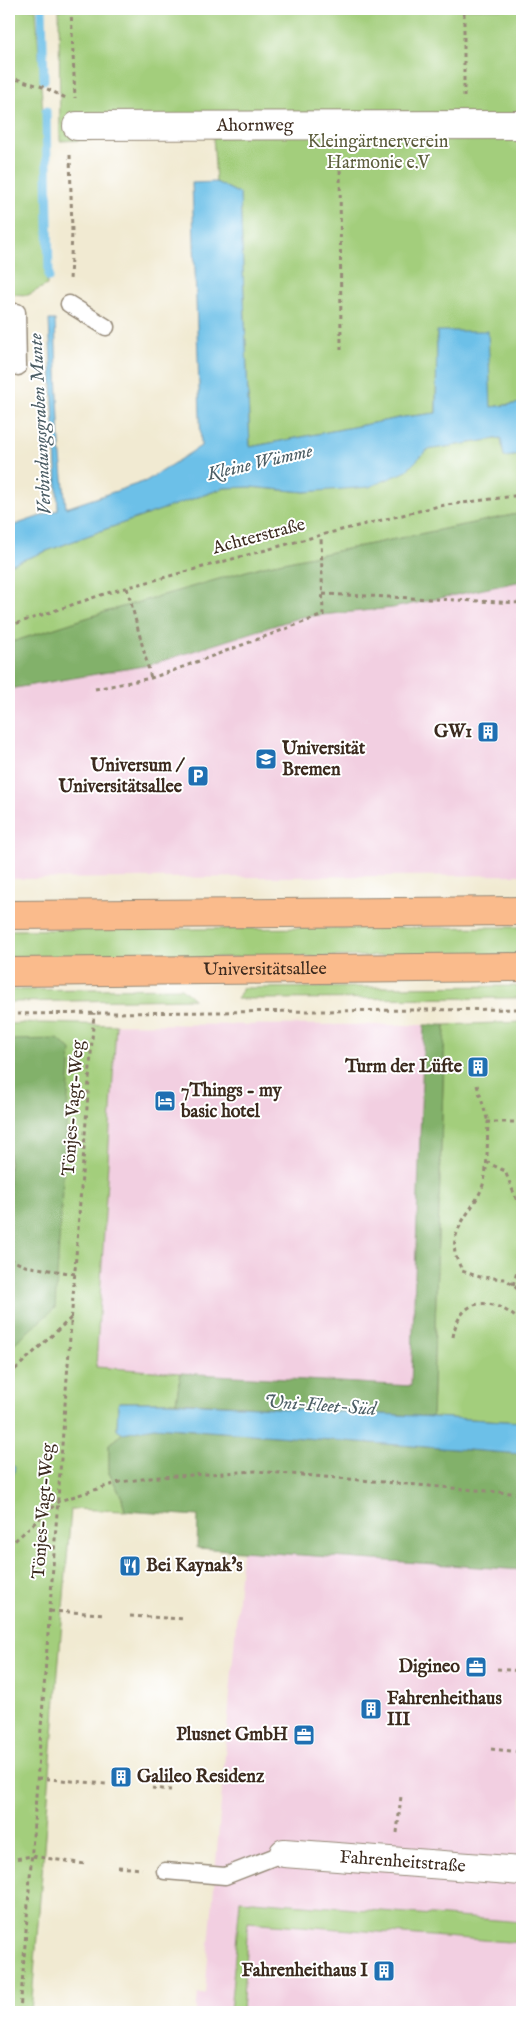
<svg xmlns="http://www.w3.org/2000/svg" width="531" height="2021" font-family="'IM FELL English',serif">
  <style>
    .built { fill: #f2cfe1 }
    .green { fill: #a3ce7b; stroke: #6f7c4c }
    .forest { fill: #82b16b; stroke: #5e6e44 }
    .water { fill: #6cc0e8; stroke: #547583 }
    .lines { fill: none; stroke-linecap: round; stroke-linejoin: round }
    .stream { stroke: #6cc0e8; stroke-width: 9 }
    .service-casing { stroke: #968a78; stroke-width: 19 }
    .minor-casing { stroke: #968a78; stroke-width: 30 }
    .primary-casing { stroke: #968a78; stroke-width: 30 }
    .path { stroke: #968a78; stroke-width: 3; stroke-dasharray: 4 4; stroke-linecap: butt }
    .service { stroke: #fff; stroke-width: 16 }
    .minor { stroke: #fff; stroke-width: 28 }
    .primary { stroke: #fabb8c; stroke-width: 28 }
    .labels { text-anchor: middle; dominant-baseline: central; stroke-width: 4; stroke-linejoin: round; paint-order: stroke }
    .street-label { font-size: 18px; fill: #3b2a1e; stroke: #fff }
    .park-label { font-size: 18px; fill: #5a5b3a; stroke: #fff }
    .poi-label { font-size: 18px; font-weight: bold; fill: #3b2a1e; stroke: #fff; text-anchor: end }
    .water-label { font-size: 19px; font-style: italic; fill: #4c5e65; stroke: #fff }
  </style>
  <rect width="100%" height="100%" fill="#fff"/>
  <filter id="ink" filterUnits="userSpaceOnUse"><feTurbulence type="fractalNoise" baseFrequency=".02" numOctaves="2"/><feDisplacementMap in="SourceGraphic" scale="10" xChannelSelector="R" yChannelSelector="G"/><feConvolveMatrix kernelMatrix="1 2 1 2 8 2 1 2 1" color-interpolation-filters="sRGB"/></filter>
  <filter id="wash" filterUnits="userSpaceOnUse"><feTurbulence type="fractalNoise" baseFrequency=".0096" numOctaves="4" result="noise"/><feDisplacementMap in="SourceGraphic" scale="20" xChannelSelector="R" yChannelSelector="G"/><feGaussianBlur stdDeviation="1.12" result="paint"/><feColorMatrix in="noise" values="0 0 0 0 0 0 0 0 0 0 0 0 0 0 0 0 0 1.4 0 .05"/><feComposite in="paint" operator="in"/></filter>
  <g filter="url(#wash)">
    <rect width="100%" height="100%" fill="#f1ead2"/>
    <!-- built -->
    <path class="built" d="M522 513V875L9 879V643Z
      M9 1024 424 1025 411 1386 96 1368 71 1509 31 2012H9Z
      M242 1551 522 1570V2012H196L198 1994H205Z"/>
    <!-- green -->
    <path class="green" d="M9 9H36L43 114 47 285 28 295 9 294Z
      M59 9H522V403L491 407 437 332 436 413 404 417 250 447 240 194 216 182 213 135 60 141Z
      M501 438 504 457 522 455V513L264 566 105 612 9 643V565L106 529 224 488 250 487 305 492 405 472 426 450Z
      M522 927V955L9 959V930Z
      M522 986V998L237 999 243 988Z
      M181 988 194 999 9 1002V990Z
      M522 1022V1422L432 1417 445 1025Z
      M41 1023 116 1025 96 1367 181 1373 176 1402H120L118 1405 117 1429 123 1433 109 1444V1473L122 1498 125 1511 71 1509 31 2012H9V1024Z
      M240 1900 522 1922V1943L248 1922 242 2012H230Z"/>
    <!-- forest -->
    <path class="forest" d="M522 513V581L393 608 301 617 149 665 9 689V643L105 612 264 566Z
      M424 1025H445L432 1417 176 1402 181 1373 411 1386Z
      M58 1039 71 1050 55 1308 9 1348V1040Z
      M153 1427 522 1454V1570L197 1548 198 1516 125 1511 122 1498 109 1473V1444L123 1433Z"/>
    <!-- water -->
    <path class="water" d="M216 182 240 194 250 447 404 417 436 413 437 331H488L491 407 522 403V455L504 457 501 438 427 450 405 472 369 487 305 492 250 487 224 488 106 529 9 565V527L58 510 49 320H55L60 446 66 508 146 481 201 446 192 183Z
      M120 1402H167L522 1422V1454L154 1427 123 1433 117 1429 118 1405Z
      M9 1464 15 1467 9 1494Z"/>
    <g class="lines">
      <!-- stream -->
      <path class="stream" d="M42 9 44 80
        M46 111 49 277"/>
    </g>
  </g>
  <g filter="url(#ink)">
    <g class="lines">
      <!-- service casing -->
      <g class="service-casing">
        <path id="service" d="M69 304 106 327
          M17 312 18 367
          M165 1871 225 1876 284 1853"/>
      </g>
      <!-- minor casing -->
      <g class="minor-casing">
        <g id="minor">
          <path id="s1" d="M77 126 522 125"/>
          <path id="s2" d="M284 1853 522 1871"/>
        </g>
      </g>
      <!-- primary casing -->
      <g class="primary-casing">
        <g id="primary">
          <path d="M9 915 522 911"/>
          <path id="s3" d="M9 972 522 967"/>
        </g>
      </g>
      <!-- path -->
      <path class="path" d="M71 9 75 98
        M9 77 43 87 68 99
        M464 97V9
        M340 154 341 351
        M70 155 72 232 70 281
        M127 588 151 678
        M323 594 522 603
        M9 626 107 593 321 535 439 506 522 495
        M95 689 151 678 172 671 323 615 321 535
        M9 1014 522 1009
        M477 1085 488 1122
        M522 1122H488C487 1142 488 1163 484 1181 479 1206 450 1225 455 1253 456 1259 460 1265 462 1271L480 1277 506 1279 522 1293
        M486 1162 505 1171 517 1201 522 1208
        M9 1259 25 1266 75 1274
        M513 1285 522 1256
        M453 1337C460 1293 496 1297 522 1323
        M9 1375 72 1317
        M9 1546 59 1501 120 1482 159 1477 256 1471 522 1494
        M50 1611 105 1614
        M130 1616 185 1619
        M497 1669 522 1671
        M491 1749 522 1752
        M38 1778 106 1784
        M152 1788 171 1790
        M397 1833 401 1796
        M9 1860 32 1856 85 1864
        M118 1867 142 1869
        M20 2012 94 1013"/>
      <!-- service -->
      <use href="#service" class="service"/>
      <!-- minor -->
      <use href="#minor" class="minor"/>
      <!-- primary -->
      <use href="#primary" class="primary"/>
    </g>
  </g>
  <!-- icons -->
  <defs>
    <g id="building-square" transform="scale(1.125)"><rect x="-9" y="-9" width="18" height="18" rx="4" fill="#1f6fb2" stroke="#fff"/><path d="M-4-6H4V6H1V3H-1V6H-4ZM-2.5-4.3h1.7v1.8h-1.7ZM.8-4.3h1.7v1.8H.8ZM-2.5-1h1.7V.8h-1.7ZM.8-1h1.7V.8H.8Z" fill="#fff"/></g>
    <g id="university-square" transform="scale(1.125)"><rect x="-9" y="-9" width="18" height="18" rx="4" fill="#1f6fb2" stroke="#fff"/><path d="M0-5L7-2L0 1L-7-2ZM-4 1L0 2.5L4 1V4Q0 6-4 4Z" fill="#fff"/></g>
    <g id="parking-square" transform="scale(1.125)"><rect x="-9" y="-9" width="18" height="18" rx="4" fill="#1f6fb2" stroke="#fff"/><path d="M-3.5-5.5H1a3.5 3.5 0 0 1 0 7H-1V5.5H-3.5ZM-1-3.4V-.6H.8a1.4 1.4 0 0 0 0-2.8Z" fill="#fff"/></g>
    <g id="hotel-square" transform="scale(1.125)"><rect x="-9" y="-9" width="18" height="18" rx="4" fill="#1f6fb2" stroke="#fff"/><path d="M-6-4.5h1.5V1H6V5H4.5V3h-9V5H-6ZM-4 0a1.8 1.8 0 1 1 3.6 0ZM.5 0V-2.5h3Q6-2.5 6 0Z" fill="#fff"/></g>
    <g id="restaurant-square" transform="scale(1.125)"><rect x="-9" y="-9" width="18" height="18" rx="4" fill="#1f6fb2" stroke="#fff"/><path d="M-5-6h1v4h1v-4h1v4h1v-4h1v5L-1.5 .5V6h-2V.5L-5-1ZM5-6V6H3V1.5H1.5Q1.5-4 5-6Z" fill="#fff"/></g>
    <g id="office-square" transform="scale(1.125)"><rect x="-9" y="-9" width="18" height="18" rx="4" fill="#1f6fb2" stroke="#fff"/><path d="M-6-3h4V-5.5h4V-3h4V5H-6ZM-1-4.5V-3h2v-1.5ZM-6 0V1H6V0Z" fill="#fff"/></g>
  </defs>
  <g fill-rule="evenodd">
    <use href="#building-square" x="488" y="732"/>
    <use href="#university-square" x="266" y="759"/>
    <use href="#parking-square" x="198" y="776"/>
    <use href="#building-square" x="478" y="1067"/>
    <use href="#hotel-square" x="165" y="1101"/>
    <use href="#restaurant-square" x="130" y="1566"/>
    <use href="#office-square" x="476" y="1667"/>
    <use href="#building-square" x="371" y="1709"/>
    <use href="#office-square" x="304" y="1735"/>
    <use href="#building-square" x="121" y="1777"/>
    <use href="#building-square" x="384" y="1971"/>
  </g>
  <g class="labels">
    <!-- street labels -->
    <g class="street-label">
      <text stroke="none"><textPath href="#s1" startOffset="178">Ahornweg</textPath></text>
      <text transform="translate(259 537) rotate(-15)">Achterstraße</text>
      <text stroke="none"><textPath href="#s3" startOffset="256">Universitätsallee</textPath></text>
      <text transform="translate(74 1108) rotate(-86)">Tönjes-Vagt-Weg</text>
      <text transform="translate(44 1511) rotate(-86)">Tönjes-Vagt-Weg</text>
      <text stroke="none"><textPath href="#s2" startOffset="119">Fahrenheitstraße</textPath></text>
    </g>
    <!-- park labels -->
    <g class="park-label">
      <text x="378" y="142">Kleingärtnerverein<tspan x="378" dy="21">Harmonie e.V</tspan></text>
    </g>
    <!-- poi labels -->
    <g class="poi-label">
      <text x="472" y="732">GW1</text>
      <text x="282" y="749" text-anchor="start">Universität<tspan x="282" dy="21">Bremen</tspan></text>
      <text x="182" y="766">Universum /<tspan x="182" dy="21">Universitätsallee</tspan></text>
      <text x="462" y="1067">Turm der Lüfte</text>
      <text x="181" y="1091" text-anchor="start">7Things - my<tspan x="181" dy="21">basic hotel</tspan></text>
      <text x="146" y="1566" text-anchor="start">Bei Kaynak's</text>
      <text x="460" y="1667">Digineo</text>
      <text x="387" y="1699" text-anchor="start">Fahrenheithaus<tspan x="387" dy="21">III</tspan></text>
      <text x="288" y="1735">Plusnet GmbH</text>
      <text x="137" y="1777" text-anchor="start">Galileo Residenz</text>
      <text x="368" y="1971">Fahrenheithaus I</text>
    </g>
    <!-- water labels -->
    <g class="water-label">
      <text transform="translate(41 424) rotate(-93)">Verbindungsgraben Munte</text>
      <text transform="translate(260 463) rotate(-13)">Kleine Wümme</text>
      <text transform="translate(320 1406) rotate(4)">Uni-Fleet-Süd</text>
    </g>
  </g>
  <!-- margin -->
  <rect width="531" height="2021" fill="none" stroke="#fff" stroke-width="30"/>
</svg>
